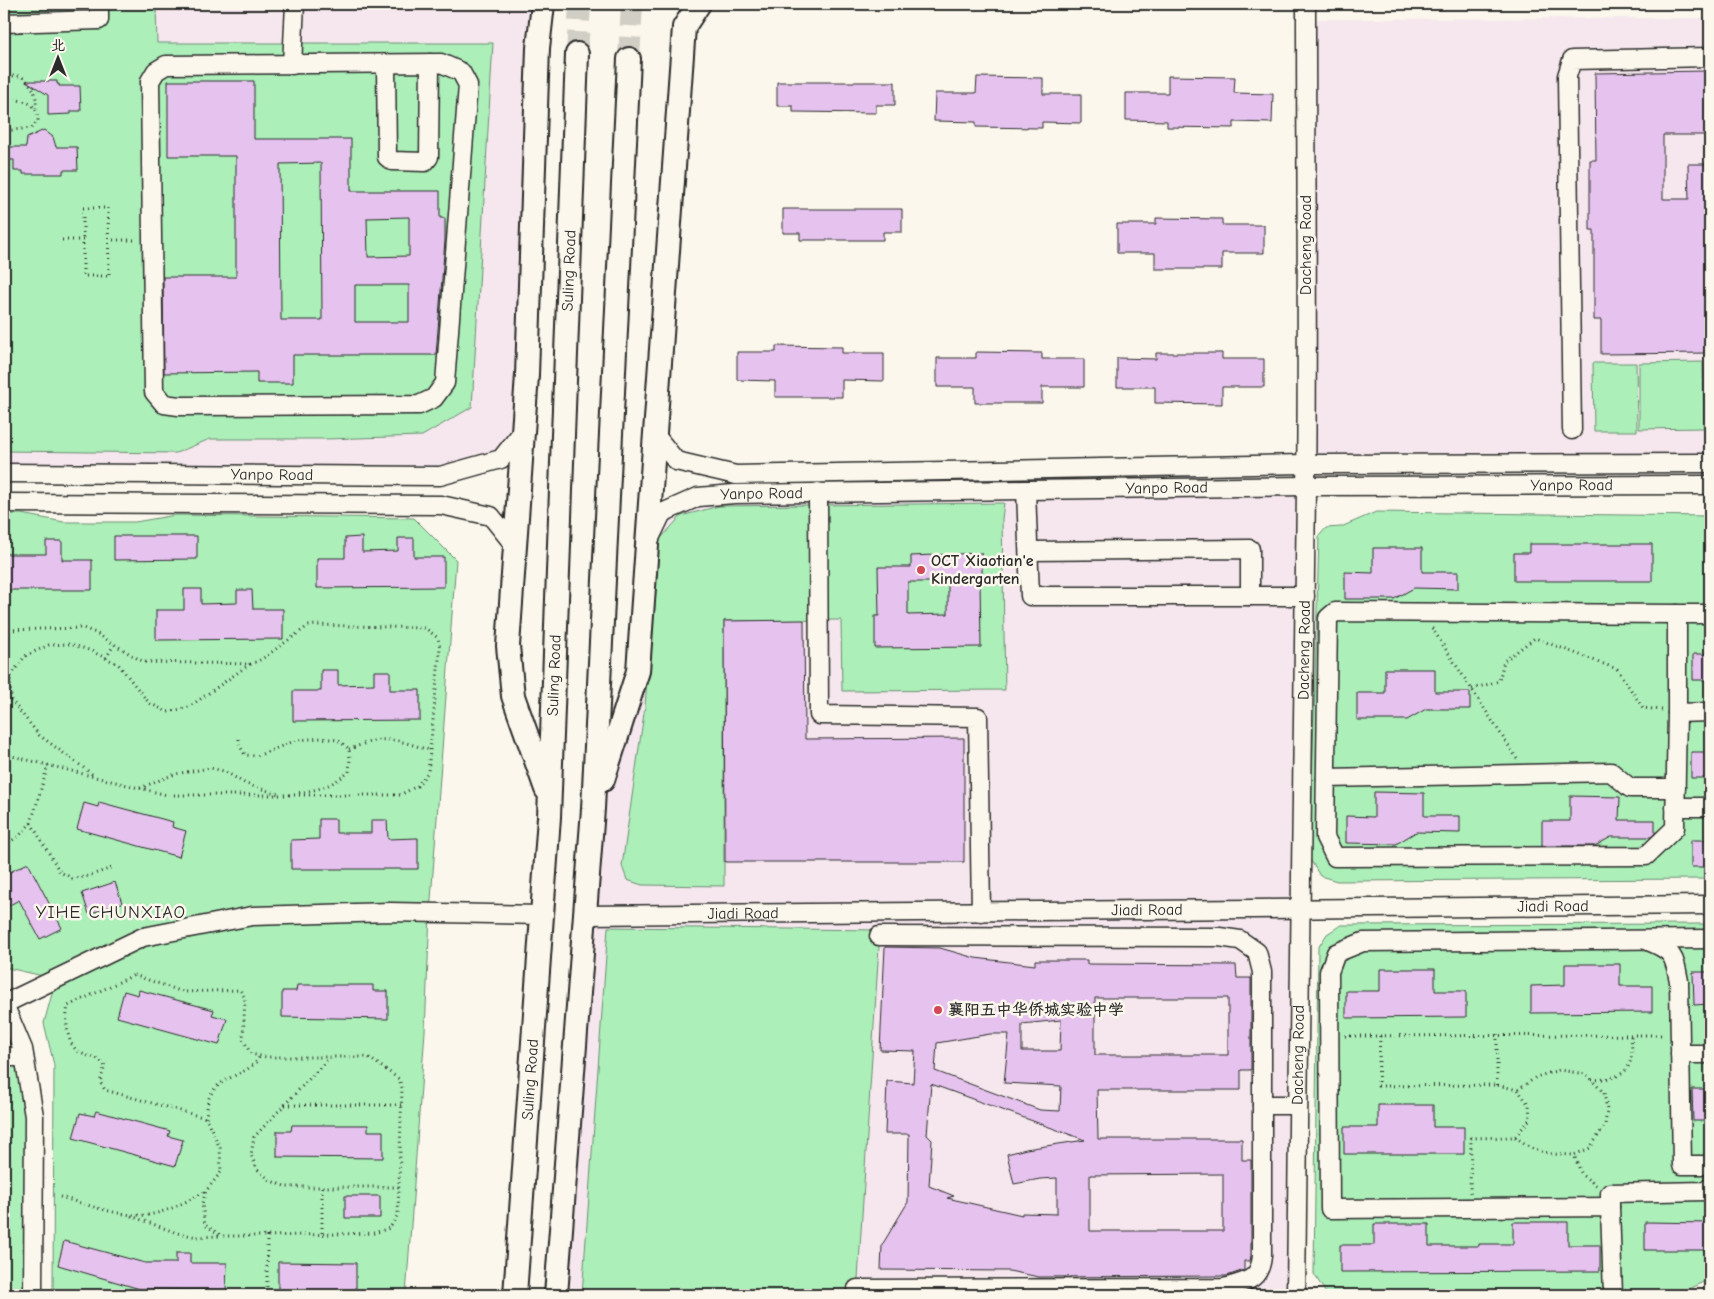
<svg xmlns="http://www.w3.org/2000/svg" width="1714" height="1299" font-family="'Comic Neue','LXGW WenKai TC',sans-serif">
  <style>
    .built { fill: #f5e7ed }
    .green { fill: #acefb9; stroke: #6c8d72 }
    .building { fill: #e6c3ef; stroke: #2b2b2b; fill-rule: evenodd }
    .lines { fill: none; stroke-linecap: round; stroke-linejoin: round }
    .major-tunnel { stroke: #d1cec5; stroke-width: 22; stroke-dasharray: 22 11; stroke-linecap: butt }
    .minor-casing { stroke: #2b2b2b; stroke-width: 21 }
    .major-casing { stroke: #2b2b2b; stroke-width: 26 }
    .path { stroke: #2b2b2b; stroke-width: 3; stroke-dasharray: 1 4; stroke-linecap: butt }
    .minor { stroke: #fbf7ec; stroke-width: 18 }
    .major { stroke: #fbf7ec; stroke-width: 22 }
    .poi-dot { fill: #d1495b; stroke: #fbf7ec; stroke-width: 2 }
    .labels { text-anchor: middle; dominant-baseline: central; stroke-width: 5; stroke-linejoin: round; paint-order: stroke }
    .street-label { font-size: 16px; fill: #2b2b2b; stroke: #fbf7ec }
    .poi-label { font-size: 16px; font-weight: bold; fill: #2b2b2b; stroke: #fbf7ec; text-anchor: start }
    .neighbourhood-label { font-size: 18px; letter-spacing: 1px; fill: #2b2b2b; stroke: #fbf7ec }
  </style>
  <rect width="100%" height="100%" fill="#fbf7ec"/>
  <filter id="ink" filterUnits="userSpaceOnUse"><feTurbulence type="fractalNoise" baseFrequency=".02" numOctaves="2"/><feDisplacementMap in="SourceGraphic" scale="10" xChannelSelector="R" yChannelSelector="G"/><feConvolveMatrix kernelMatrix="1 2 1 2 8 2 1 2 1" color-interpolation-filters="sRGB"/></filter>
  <g filter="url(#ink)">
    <!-- built -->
    <path class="built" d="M4 4H531L538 48 523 431 501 459 440 476 4 473Z
      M1710 18V463L1306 464V19Z
      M1306 486 1296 1295H556L593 809 638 671 662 513 698 497Z"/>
    <!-- green -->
    <path class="green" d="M4 4H156L157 43H493L472 407 422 436 326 439H210L176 453 4 451Z
      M1703 362 1704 428 1639 429V363Z
      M1593 363H1636L1637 431H1594Z
      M1004 503 1002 519 1005 690 842 691 841 620 724 621V886L642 885 627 880 622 866 645 706 656 558 661 538 681 516 719 506Z
      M1376 512 1710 516V879L1337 881 1320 876 1310 859 1319 536 1326 528 1341 527Z
      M4 514H21L64 522H135L176 515 414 518 456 560 430 913 425 1031 406 1295H53L54 1065 44 1023 56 979 8 968 4 962Z
      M1710 924V1279L1675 1295H1327L1314 1274 1318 948 1327 934 1341 925Z
      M608 927 880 930 857 1295H582Z
      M4 1004 23 1049 33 1295H4Z"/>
    <!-- building -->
    <path class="building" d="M1706 71 1707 135H1663V199H1689L1688 164H1710V353L1601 354V320H1594V230H1590V160H1596L1595 73Z
      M1168 76 1235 77 1234 93 1273 94 1272 123 1234 122V128L1167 127V121L1126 120V93H1168Z
      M977 77 1043 78V94H1081V123L1042 122V128L976 127V122L934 121 935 93H976Z
      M26 81H57V84H59V86H80L81 111H71V114L48 115V95Z
      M168 81H254V139H351V191H440V218H445V240L436 355H293V383H257V372L164 373 163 277H236V156H168ZM321 163 322 320H281L280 164ZM409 217V256L368 257 367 218ZM355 285H409V322H355Z
      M777 82H895V105H876V113L793 112V106H777Z
      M44 130 53 137 56 147H77L78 170H63V174H23V171H14V160H4V147H26L27 138Z
      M783 209H902V232H883V240H800V233H783Z
      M1156 218 1222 219V225H1264V253H1222V269H1155V253H1117V224H1156Z
      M776 346 842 347V353H884V381L842 380V397H775V381L737 380V352H776Z
      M976 352 1042 353V359H1084V387H1042V403H975V387H937V358H976Z
      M1156 353H1222V359H1264V387H1222V404L1155 403V387H1117V358L1156 359Z
      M114 536H197V559L114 560Z
      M362 537V552L398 551V538H414V557H444V587L317 588V558H345V538Z
      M46 541H62V560H92V590H4V554H46Z
      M1529 544H1652V581H1514V553H1529Z
      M1373 548H1422V572H1458V589L1414 588 1394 599H1345V572L1373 573Z
      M982 553V580H980L981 647 875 648V616H879L878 567H911V556ZM908 582H948V614L908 615Z
      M184 589H201V604L237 603V590H252L253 609H283V639L156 640V610H184Z
      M804 620 805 739 964 738V862H725L724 621Z
      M1693 654H1710V680H1693Z
      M1385 669H1435V692H1470V709H1426L1407 720H1357V693H1385Z
      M321 670H338V685L374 684V671H390V690H420V720L293 721V691H321Z
      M1691 752H1710V778H1691Z
      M1374 792 1424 793V816H1460V833L1416 832 1396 844 1346 843V816L1374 817Z
      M1570 796 1620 797 1619 820H1655V833L1651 837H1611L1595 846H1542V821H1570Z
      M99 802 173 822 172 827 186 831 179 857 77 829 84 803 98 807Z
      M319 819H336V833H371V820H387L388 839 418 838V869H291V840L319 839Z
      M1691 840H1710V867H1691Z
      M28 863 62 928 40 939 19 900 4 908V882L8 880 6 874Z
      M115 882 122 903 89 914 82 893Z
      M885 947 940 948 975 958 1035 965V960H1087V964L1236 965 1237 978H1251V1070H1241V1090H1097L1098 1139H1242V1160H1251V1255L1250 1261H1244V1270L1227 1276 1039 1277 1009 1271 881 1270 882 1245 908 1202 909 1134H885L887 1081 913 1083 915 1051 880 1050ZM1095 998H1228V1055H1095ZM1061 1020 1060 1051H1022V1024ZM990 1034H1009L1004 1083 1061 1086 1060 1111 1040 1110 935 1071 937 1043ZM931 1084 1085 1140 1026 1149 1007 1154 1014 1184 1040 1179 1057 1178V1214L1022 1213V1215L947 1198 954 1196 929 1186 932 1140 927 1135ZM1223 1174V1231H1090V1175Z
      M1565 964H1620V986H1652V1012L1531 1013V986L1565 985Z
      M1380 969H1435V991H1466V1017L1346 1018V991H1380Z
      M1693 972H1710V1004L1694 1005Z
      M297 985H373V991H388V1019L282 1017V991H296Z
      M139 990 214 1010 212 1015 227 1019 219 1045 117 1017 124 991 138 995Z
      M1692 1089H1710V1121H1693Z
      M1378 1105H1433V1127H1464V1154H1344V1127H1378Z
      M96 1111 170 1131 168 1136 183 1140 175 1166 73 1138 80 1113 94 1116Z
      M292 1125H368V1131H383V1158L277 1157V1131H291Z
      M345 1196H380V1218H345Z
      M1513 1222H1568V1245H1600V1271L1340 1272V1245H1374V1224H1429V1246H1479V1244H1513Z
      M1645 1222 1710 1223V1250H1645Z
      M64 1241 145 1263H176V1253H190V1263H227L226 1290 140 1289 58 1265Z
      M278 1262 356 1263V1293L278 1292Z"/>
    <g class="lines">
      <!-- major-tunnel -->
      <path class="major-tunnel" d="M577 54 580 4
        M629 59 632 4"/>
      <!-- minor casing -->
      <g class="minor-casing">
        <g id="minor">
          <path d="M4 23 99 20V4"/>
          <path d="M441 63 461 72 468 85 445 383 434 398 419 405 179 406 164 404 154 392 150 81 156 71 166 65Z"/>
          <path d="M386 64 387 157 392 161 425 162 429 157 430 63"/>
          <path d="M292 65 295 4"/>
          <path d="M1572 430 1567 76 1572 60 1710 57"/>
          <path d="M656 436 676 461 736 475 1306 464 1710 463"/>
          <path id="s1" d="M4 473 440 476 501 459 523 431"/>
          <path d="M1026 490 1030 596H1305"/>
          <path d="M818 492 819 715 978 717 981 912"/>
          <path d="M4 503 441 505 491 516 515 546"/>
          <path id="s2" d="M650 538 662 513 698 497 734 494 1306 486 1710 485"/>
          <path d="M1029 551 1250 549V596"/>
          <path d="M1335 612 1677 614V713L1675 828 1646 856 1335 857 1325 837 1328 618Z"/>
          <path d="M1677 614H1710"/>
          <path d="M1677 713 1710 712"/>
          <path d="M1326 778 1611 772 1630 788H1676"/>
          <path d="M1675 807H1710"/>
          <path id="s3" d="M585 915 1710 905"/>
          <path d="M1648 941C1673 951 1674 955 1679 981L1682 1165H1710"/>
          <path d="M4 1004 143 937 252 916 390 912 542 915"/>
          <path d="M4 1004 23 1049 34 1116 33 1295"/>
          <path d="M1680 1054H1710"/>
          <path d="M4 1057H24"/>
          <path d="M1262 1105H1297"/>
          <path d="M1610 1207V1193L1706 1191 1710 1187"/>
          <path d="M857 1289 1224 1288C1245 1282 1260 1281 1262 1256V972L1257 952 1240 940 1219 937 879 936"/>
          <path id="s4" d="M1296 1295C1297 1027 1304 759 1306 491 1308 328 1306 166 1306 4"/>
          <path d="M1613 1295 1610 1207 1330 1209 1329 972 1336 953 1363 942 1710 939"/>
        </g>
      </g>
      <!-- major casing -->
      <g class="major-casing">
        <g id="major">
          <path d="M543 4 538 48 527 375 508 646 513 696 546 789"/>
          <path d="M603 780 638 671 684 27 699 4"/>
          <path id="s5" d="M515 1295 549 817 577 54"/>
          <path d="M556 1295 593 809 629 59"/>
        </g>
      </g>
      <!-- path -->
      <path class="path" d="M4 80 10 76H21C33 86 37 92 36 108
        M4 99C21 100 38 100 38 121L31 128 4 131
        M62 240H83V276H109L108 208H83V240
        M108 240H135
        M1432 628 1517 759
        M4 630 83 628 96 633 140 660 146 662 251 664 262 659 308 626 316 625 425 628 438 638 440 648 428 772 417 786 400 795H167L4 754
        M106 658 114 645
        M1472 689 1499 681 1504 661 1535 638 1617 669 1643 708 1662 710
        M239 739V744L245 755 257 756 297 740 321 738 338 740 349 749 350 759 349 772C331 786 319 790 297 793
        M349 749C359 746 369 741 380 740 397 738 414 746 430 750
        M92 774 39 735 11 700 10 677 25 656 49 645 70 644 89 650 118 664 149 703 168 712 189 707 250 664
        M140 788 175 774 210 768 224 771 246 784 278 794
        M31 823 60 872 72 878 85 877 115 867
        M4 845 18 837 31 823 48 765
        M134 975 183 992 240 990 245 998 243 1039 251 1054 266 1057H368L399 1079 402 1088 398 1214 390 1228 374 1233 267 1236H222L205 1225 202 1204 206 1191 221 1172 220 1148 206 1118 105 1090 100 1082 105 1066C97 1055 92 1059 81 1053 66 1046 65 1020 68 1006Z
        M1497 1034V1085
        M1345 1036 1663 1035
        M1380 1036 1378 1086 1497 1085 1518 1090 1529 1105 1530 1119 1515 1137 1471 1138 1470 1193
        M330 1057 254 1137 251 1155 257 1169 271 1181 287 1187H399
        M1592 1080C1608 1079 1627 1078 1631 1059 1633 1052 1631 1042 1631 1034
        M1518 1090 1536 1077 1559 1070 1586 1074 1604 1093 1607 1110 1605 1125 1590 1148 1574 1155 1582 1175 1597 1186
        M285 1105H402
        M206 1118C207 1112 207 1103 209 1098 219 1074 249 1077 260 1056
        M1515 1137 1533 1149 1552 1154 1574 1155
        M322 1187V1235
        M60 1197C86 1204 127 1220 153 1214 172 1210 189 1200 206 1191
        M131 1216 177 1233 197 1237 221 1236
        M267 1236V1295
        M4 1290 8 1295"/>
      <!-- minor -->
      <use href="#minor" class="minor"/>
      <!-- major -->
      <use href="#major" class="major"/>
    </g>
  </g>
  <!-- markers -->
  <g class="poi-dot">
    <circle cx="921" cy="570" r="5"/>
    <circle cx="938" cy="1010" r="5"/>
  </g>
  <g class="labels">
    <!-- street labels -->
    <g class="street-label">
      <text transform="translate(1306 245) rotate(-90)">Dacheng Road</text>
      <text stroke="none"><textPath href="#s5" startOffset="1026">Suling Road</textPath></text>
      <text stroke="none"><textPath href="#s1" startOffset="268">Yanpo Road</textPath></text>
      <text stroke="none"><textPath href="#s2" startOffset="941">Yanpo Road</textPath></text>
      <text stroke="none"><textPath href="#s2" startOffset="536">Yanpo Road</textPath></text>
      <text stroke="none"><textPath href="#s2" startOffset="131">Yanpo Road</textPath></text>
      <text stroke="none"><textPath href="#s4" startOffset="645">Dacheng Road</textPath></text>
      <text stroke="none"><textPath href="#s5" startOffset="621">Suling Road</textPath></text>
      <text stroke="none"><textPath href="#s3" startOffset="968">Jiadi Road</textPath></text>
      <text stroke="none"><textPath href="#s3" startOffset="562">Jiadi Road</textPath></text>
      <text stroke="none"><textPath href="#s3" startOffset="158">Jiadi Road</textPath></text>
      <text stroke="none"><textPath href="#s4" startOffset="240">Dacheng Road</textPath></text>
      <text stroke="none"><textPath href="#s5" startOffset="216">Suling Road</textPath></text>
    </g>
    <!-- poi labels -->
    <g class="poi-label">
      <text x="931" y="561">OCT Xiaotian'e<tspan x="931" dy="18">Kindergarten</tspan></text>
      <text x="948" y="1010">襄阳五中华侨城实验中学</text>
    </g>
    <!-- neighbourhood labels -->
    <g class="neighbourhood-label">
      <text x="111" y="912">YIHE CHUNXIAO</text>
    </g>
  </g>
  <!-- margin -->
  <rect width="1714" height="1299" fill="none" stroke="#fbf7ec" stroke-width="20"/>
  <rect x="10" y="10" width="1694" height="1279" fill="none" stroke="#2b2b2b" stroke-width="2" filter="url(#ink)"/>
  <!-- north arrow -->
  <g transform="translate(58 58)" stroke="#fbf7ec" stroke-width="4" paint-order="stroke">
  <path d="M0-4L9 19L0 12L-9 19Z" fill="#2b2b2b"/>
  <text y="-8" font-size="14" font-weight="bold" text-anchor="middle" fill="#2b2b2b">北</text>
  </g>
</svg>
